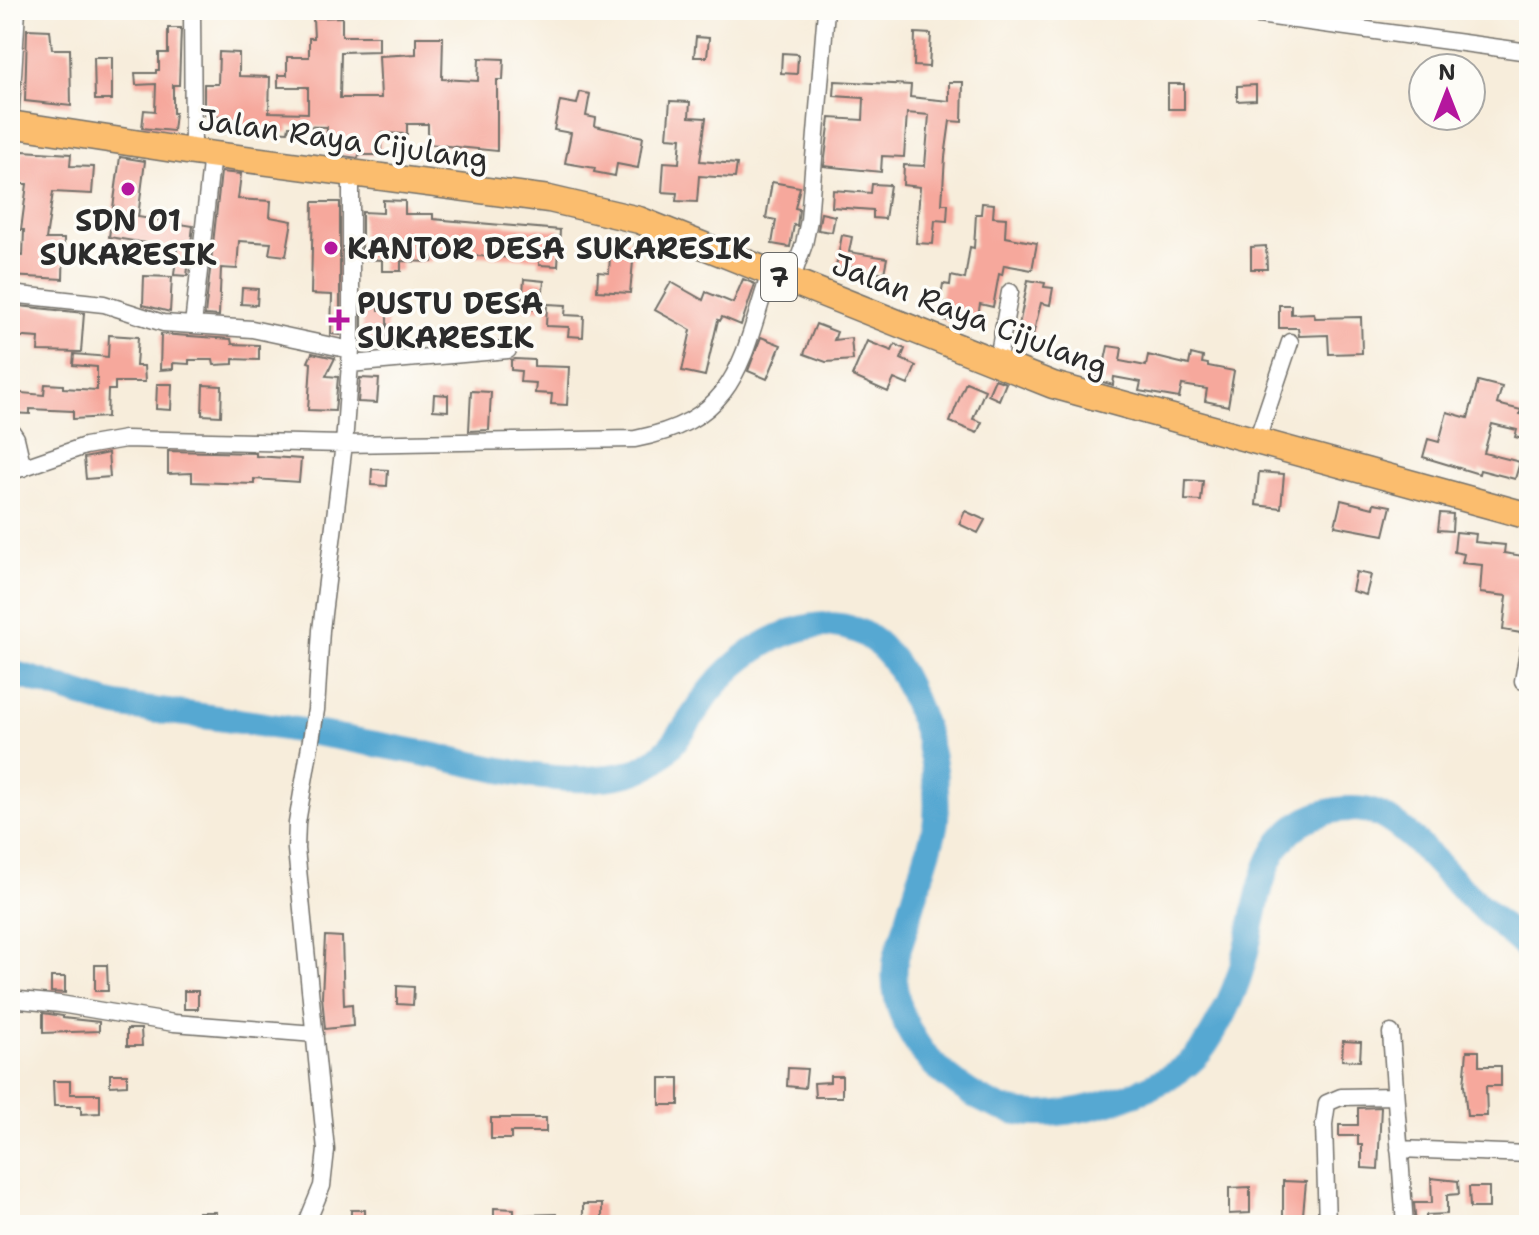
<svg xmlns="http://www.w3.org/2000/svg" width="1539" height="1235" font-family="'Shantell Sans',sans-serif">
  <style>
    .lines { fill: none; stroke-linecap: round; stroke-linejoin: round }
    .river { stroke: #57a8d2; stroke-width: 26 }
    .building { fill: #f6a89c }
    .minor-casing { stroke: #726f69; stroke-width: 19 }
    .trunk-casing { stroke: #726f69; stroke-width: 29 }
    .minor { stroke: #fff; stroke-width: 16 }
    .trunk { stroke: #fbbd6e; stroke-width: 26 }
    .poi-dot { fill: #b5179e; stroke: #fdfcf7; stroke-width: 3 }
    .labels { text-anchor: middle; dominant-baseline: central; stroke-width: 7; stroke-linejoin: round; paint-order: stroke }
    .shield { fill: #fdfcf7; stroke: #6a6a68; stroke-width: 2 }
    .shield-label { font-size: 28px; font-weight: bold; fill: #2b2b2b }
    .street-label { font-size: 30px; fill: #2b2b2b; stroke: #fdfcf7 }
    .poi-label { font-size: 30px; font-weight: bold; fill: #2b2b2b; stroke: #fdfcf7; text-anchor: start }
  </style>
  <rect width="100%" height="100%" fill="#fdfcf7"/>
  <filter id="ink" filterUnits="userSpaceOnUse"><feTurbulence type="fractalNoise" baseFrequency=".0125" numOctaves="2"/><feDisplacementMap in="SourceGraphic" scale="16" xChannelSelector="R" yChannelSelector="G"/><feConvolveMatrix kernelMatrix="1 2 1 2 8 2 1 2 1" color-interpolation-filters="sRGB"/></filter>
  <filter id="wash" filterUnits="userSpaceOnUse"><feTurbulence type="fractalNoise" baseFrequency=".006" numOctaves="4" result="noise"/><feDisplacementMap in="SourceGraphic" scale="32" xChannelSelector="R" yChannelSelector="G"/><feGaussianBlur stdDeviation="1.8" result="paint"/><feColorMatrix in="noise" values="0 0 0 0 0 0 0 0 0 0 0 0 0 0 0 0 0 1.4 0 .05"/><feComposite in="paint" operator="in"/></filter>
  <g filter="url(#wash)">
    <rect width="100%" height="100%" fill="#f7eddb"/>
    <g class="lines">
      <!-- river -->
      <path class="river" d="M10 673C46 681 81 697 117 705 151 711 184 713 217 718 284 727 351 739 417 752 483 765 559 790 627 774 671 764 686 720 712 689 733 663 761 642 793 631 814 624 837 622 858 631 887 644 901 670 913 698 929 734 939 779 936 819 935 833 929 848 925 862 919 883 912 905 906 926 903 937 898 948 896 958 888 1002 913 1050 947 1076 974 1098 1002 1114 1038 1114 1085 1115 1171 1088 1201 1051 1216 1032 1234 994 1241 970 1261 908 1254 823 1337 810 1351 808 1366 808 1380 815 1407 828 1434 861 1455 882 1479 906 1504 928 1529 951"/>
    </g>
    <g id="blocks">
      <!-- building -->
      <path class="building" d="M342 17V36H379V51L341 52 340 98H381L379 56 416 54V37H443L442 79 478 81 479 58 504 59 503 80H497V151L428 144V124H407V134L381 133V155H359L358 158 343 156 344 147 326 146 327 127 289 126 288 132 269 131V128L219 127 220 116 204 115V84H218L219 52 239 53V76L270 77 269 112 308 113V87H278V75H287V57H309V38H314L313 18Z
        M168 28H181L179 85H173V113H175L173 131 142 128 144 110 155 111 156 84 136 85 135 73H156V70H159V53H168Z
        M27 29 50 30 52 49H70L71 106 25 101Z
        M915 33 931 34 929 67 914 66Z
        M696 37 709 38 707 57H694Z
        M782 53 798 54 797 74 781 73Z
        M94 57H112V100H95Z
        M835 81 911 85 910 97 949 101V82H963L962 122 950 121 945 157 942 204H948L947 221 935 220 933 244 916 243 920 187 903 185 904 165 925 166 929 115 907 113 904 157 882 156 881 172 824 166 830 118 863 120 864 98 834 96Z
        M1168 84H1184V109H1168Z
        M1256 85V100L1237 101V86Z
        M580 92 590 94 586 116 596 118 595 126 643 137 638 168 617 164 615 176 594 172 595 168 565 163 571 133 554 130 560 101 577 104Z
        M670 101 690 102 689 117 706 118 700 161 737 164 735 178 699 176 697 202 676 201 677 193 662 192 664 162 679 163 681 138 667 137Z
        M22 151 71 154 70 166 94 167 92 194 53 192 46 239H64L63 279 10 276V255L23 256 24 230H21L27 184H10L11 169 19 164Z
        M120 157 145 161 138 217 193 226 187 276 174 275 177 248 109 237Z
        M221 172 241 174 238 199 271 201 270 217 292 221 286 256 269 254 271 243 239 241 237 269 221 268 219 316 205 315Z
        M772 182 800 187 795 208 799 209 798 218 797 226 794 225 790 247 772 244 776 220 766 218Z
        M872 184 890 185 885 219 873 218V210L832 207 833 190 871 193Z
        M383 200 405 201V214H433V219L560 230 558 266 539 265V259L455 255 454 258 432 257V262L401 261V271H382V260L362 259V212L383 213Z
        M313 202H340V335L331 334 332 295 311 294Z
        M982 203 994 204 993 217 1006 218 1005 237 1037 243 1032 270 1004 265 1002 275 999 274 993 307 980 304 977 322 957 318 956 322 943 320 947 303 940 302 943 284 950 285 951 276 965 279 970 247 974 248 976 214H981Z
        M821 213 835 216 832 232 818 230Z
        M842 235 852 237 849 252 887 258 884 273 847 266 846 269 836 267Z
        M611 240 635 241 630 293 597 291 598 272 609 273Z
        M1266 246 1267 269H1251V247Z
        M144 276 172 277 170 312 143 305Z
        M524 279 544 281 541 310 522 308Z
        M743 279 755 284 741 325 722 317 720 321 718 320 705 376 682 371 691 330 655 310 671 282 703 300 706 292 733 303Z
        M1028 280 1045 283 1044 287 1053 288 1050 305 1041 303 1032 339 1017 336Z
        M242 288 258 289 257 305 241 304Z
        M362 296 379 297V310H387V343L365 342V335H362Z
        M547 304 566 305 565 315 584 316 583 337 568 336 569 327 546 326Z
        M10 305 84 313 81 352 38 351 39 338 10 336Z
        M1279 305H1291V314L1314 313 1315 318 1361 317 1362 353 1329 354 1328 335 1299 336 1298 328H1279Z
        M816 324 837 332 834 340 851 338 853 360 826 362 804 354Z
        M161 334 231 339 232 344 259 345V360L233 359V364L214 365 213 360H189V364L173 363V369L160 370Z
        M109 335 138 337 136 366H144L145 382H115V390H108L107 417 73 419V411L30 409V414L10 413V392L44 395 45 384 63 385V388L97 390V367L73 365 74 354 108 357Z
        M761 337 781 345 767 379 748 371Z
        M867 341 892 351 895 344 905 349 901 359 916 366 908 385 894 379 888 392 852 376Z
        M1108 346 1122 348 1120 361 1146 366 1148 355 1189 365 1191 354 1203 357 1202 363 1208 364V366L1234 371 1228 406 1205 401 1207 389 1182 385 1179 398 1139 391 1141 382 1114 377 1113 385 1096 380 1097 374 1102 375Z
        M312 353 335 358 326 376 338 377 335 411 308 410 311 363 308 362Z
        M515 359 534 360V366L569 367 567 405 551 404 552 394 535 393 536 383 520 382 521 371 511 370V360Z
        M360 378 379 379 377 403 358 402Z
        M995 379 1006 383 999 400 988 395Z
        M1478 381 1502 387 1497 404 1521 410 1520 414 1529 416 1526 440 1515 437 1517 430 1492 424 1484 453 1520 462 1515 479 1480 470 1479 474 1423 457 1428 439 1439 442 1447 412 1468 418Z
        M966 382 985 390 973 419 982 422 977 433 950 422Z
        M157 384H172L171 410 156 409Z
        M203 385 222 386 221 416 202 415Z
        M471 391 491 392 489 430 469 431Z
        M434 394 448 395V411L433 410Z
        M168 451 256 453V456L301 459 299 482 254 479V484L192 482V473L168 474Z
        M108 453 110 477 86 479 84 458Z
        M372 469 388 470 387 486 371 485Z
        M1259 472 1284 474 1281 508 1256 505Z
        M1186 480 1203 481 1201 501 1185 500Z
        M1341 500 1373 508 1374 503 1391 506 1384 535 1335 526Z
        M965 511 985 520 978 533 959 524Z
        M1440 513 1453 514 1452 531 1438 530Z
        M1456 532 1476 534 1475 542 1505 545 1504 553 1529 557V599L1525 598 1521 633 1503 630 1507 596 1480 593 1482 565 1462 563 1464 554 1454 552Z
        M1356 572 1371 575 1366 595 1352 591Z
        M325 936 342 937 344 1005 352 1004 353 1026 325 1029 322 996Z
        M95 965H107L108 991H95Z
        M51 977H65V993L51 992Z
        M397 986 414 987 413 1005 397 1004Z
        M184 991H198V1009H184Z
        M43 1013 63 1016V1018L99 1022V1031L43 1033Z
        M127 1029H141L142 1046H127Z
        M1343 1041 1361 1042 1360 1061 1342 1060Z
        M1467 1051H1479V1066H1501V1086H1486L1487 1116H1467L1464 1085Z
        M788 1068 807 1069 805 1088 787 1086Z
        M110 1074H127V1085L110 1086Z
        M830 1076H842V1097H815L814 1083 830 1082Z
        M660 1078H679V1105H660Z
        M53 1081H70V1094H100V1113L81 1114V1106H54Z
        M1381 1107 1378 1169 1362 1168V1145H1358V1136H1339V1125H1358V1108Z
        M491 1118H546V1132H511V1139H491Z
        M1431 1178 1458 1181 1459 1194 1447 1195V1214L1426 1215V1225H1416L1414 1203H1432Z
        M1283 1181 1306 1182 1302 1225H1283Z
        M1250 1187V1213L1229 1214V1188Z
        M1469 1187H1489V1208H1470Z
        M583 1204H602V1225H583Z
        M494 1208 514 1209V1225H494Z
        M351 1210H365V1225H351Z
        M198 1212H216V1225H198Z
        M556 1214V1225H522V1215Z"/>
    </g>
  </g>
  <g filter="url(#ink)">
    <use href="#blocks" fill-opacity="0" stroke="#726f69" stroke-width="2"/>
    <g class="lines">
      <!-- minor casing -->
      <g class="minor-casing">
        <path id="minor" d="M192 10 193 152
          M1222 10 1529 52
          M10 124 17 10
          M10 158 16 125
          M791 281 804 244 809 220 826 10
          M10 294 104 304 163 323 252 329 351 350
          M193 325 212 154
          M350 364 508 350
          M997 364 1010 292
          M10 429 16 438 23 468
          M1257 440 1290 342
          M10 472 85 446 125 439 344 444 351 350V171
          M1523 681 1529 647
          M10 999 60 1004 174 1023 315 1034
          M1391 1033 1405 1225
          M1399 1149 1529 1154
          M306 1225 322 1186 326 1150 296 849 297 823 316 710 321 630 344 444 635 439C739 419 741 360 770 273
          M1327 1225 1324 1124 1327 1103 1341 1097 1395 1096"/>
      </g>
      <!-- trunk casing -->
      <g class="trunk-casing">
        <path id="trunk" d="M10 124 193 152 549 199 639 220 1053 385 1529 516"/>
      </g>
      <!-- minor -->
      <use href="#minor" class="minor"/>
      <!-- trunk -->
      <use href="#trunk" class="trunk"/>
    </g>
  </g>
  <!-- markers -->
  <g class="poi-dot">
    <circle cx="128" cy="189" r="8"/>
    <circle cx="331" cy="248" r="8"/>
    <path d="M335 308h8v8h8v8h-8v8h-8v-8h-8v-8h8z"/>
  </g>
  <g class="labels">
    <!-- shield labels -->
    <rect class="shield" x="761" y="253" width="36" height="48" rx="6"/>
    <g class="shield-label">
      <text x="779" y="277">7</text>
    </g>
    <!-- street labels -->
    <g class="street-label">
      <text transform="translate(343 139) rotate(8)">Jalan Raya Cijulang</text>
      <text transform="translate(970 315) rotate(21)">Jalan Raya Cijulang</text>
    </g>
    <!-- poi labels -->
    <g class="poi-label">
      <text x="128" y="220" text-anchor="middle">SDN 01<tspan x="128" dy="34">SUKARESIK</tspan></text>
      <text x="347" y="248">KANTOR DESA SUKARESIK</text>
      <text x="357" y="303">PUSTU DESA<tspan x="357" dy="34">SUKARESIK</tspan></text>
    </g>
  </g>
  <!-- margin -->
  <rect width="1539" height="1235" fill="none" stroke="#fdfcf7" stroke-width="40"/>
  <!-- north arrow -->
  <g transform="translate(1447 92)"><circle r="38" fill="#fdfcf7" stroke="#a9a8a5" stroke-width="2"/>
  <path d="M0-6L14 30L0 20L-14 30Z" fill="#b5179e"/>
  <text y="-12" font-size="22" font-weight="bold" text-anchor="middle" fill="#2b2b2b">N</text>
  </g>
</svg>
